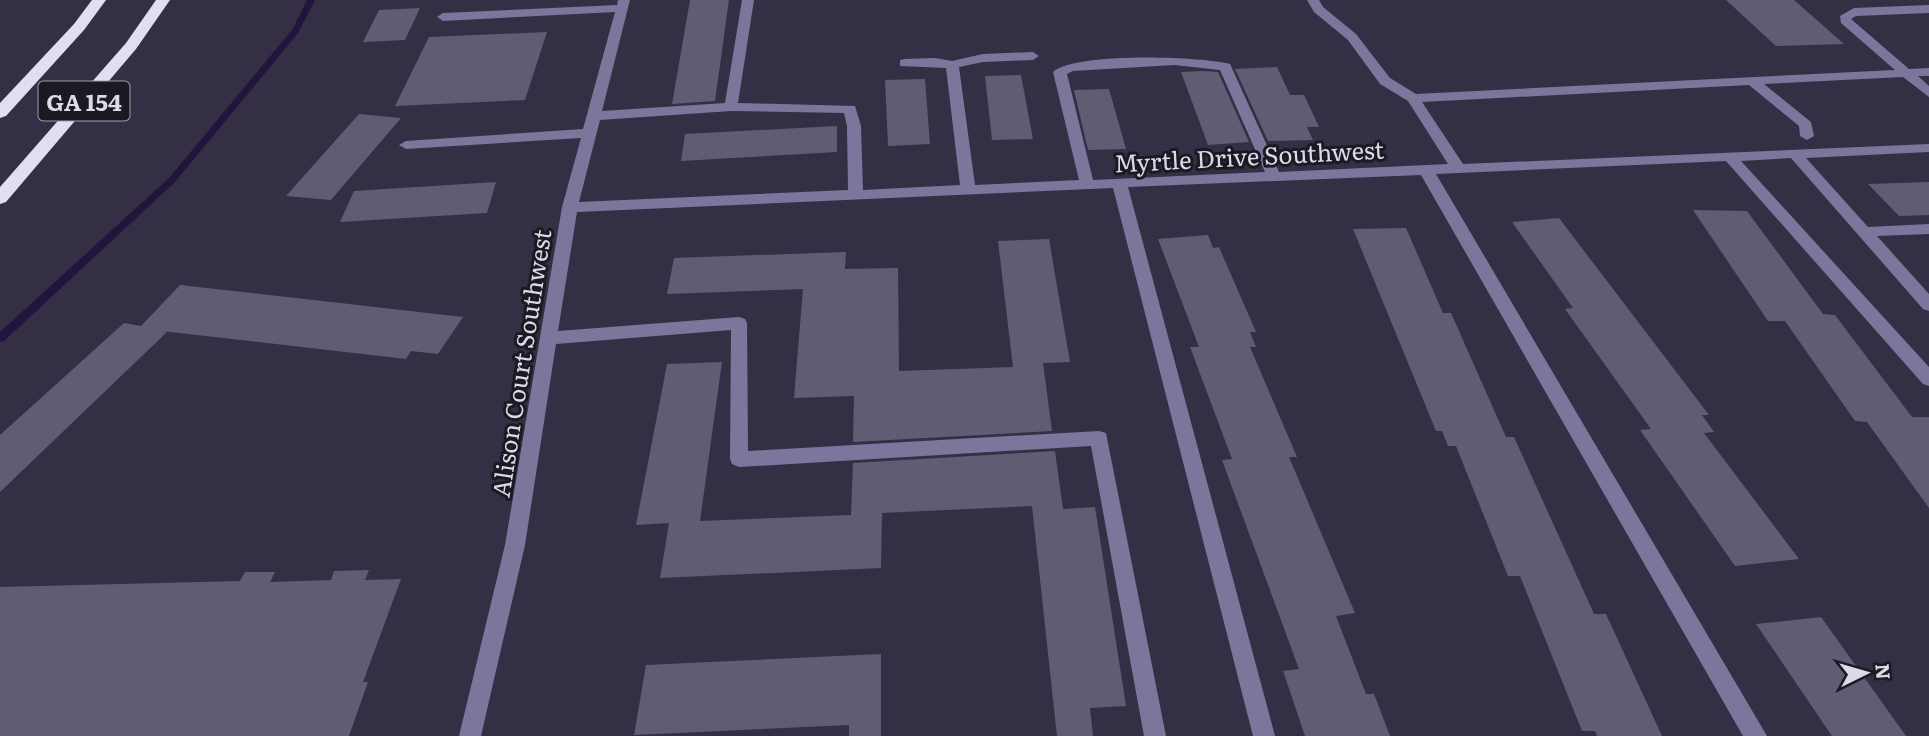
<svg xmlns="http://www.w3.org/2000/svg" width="1929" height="736" font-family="Literata,serif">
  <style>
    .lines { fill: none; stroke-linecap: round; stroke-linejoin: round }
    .stream { fill: #21143d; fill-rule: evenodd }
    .building { fill: #615c74 }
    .minor { fill: #7e759d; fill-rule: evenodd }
    .highway { fill: #e2def2; fill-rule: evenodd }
    .labels { text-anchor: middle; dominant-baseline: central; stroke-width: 6; stroke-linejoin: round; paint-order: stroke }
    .shield { fill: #1b1922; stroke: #a2a0ad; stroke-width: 2 }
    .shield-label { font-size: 23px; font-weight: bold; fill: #dcdae8 }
    .street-label { font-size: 24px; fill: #dcdae8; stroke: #1b1922 }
  </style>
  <rect width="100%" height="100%" fill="#342f44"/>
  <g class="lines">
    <!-- stream -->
    <path class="stream" d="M307 0H315L298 33 175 182 4 341 0 342V332L169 178 292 30Z"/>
  </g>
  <!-- building -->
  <path class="building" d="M690 0H729L715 101 672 104Z
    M1726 0H1794L1844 44 1776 46Z
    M420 8 405 40 363 42 379 10Z
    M547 32 525 100 395 106 429 37Z
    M1277 67 1290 95H1304L1319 127H1307L1313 140 1268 141 1235 69Z
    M1203 71 1218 72 1249 142 1208 145 1181 72Z
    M1021 75 1033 139 992 140 985 76Z
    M925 79 930 144 888 146 885 80Z
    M1109 89 1126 149 1088 150 1074 90Z
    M359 114 401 118 331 200 286 196Z
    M837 126V152L681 161 685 134Z
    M496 182 487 213 340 222 354 191Z
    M1929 182V215L1899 216 1868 184Z
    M1693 210 1747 211 1823 314 1835 315 1912 417H1929V508L1867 422 1855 421 1785 321H1768Z
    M1559 218 1709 415H1702L1714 432 1704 433 1799 559 1735 566 1640 430 1651 429 1565 309 1573 308 1512 222Z
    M1406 228 1443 313H1451L1506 437H1514L1594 614H1606L1662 736H1597L1595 731H1582L1520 576H1508L1456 446H1448L1442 431H1436L1353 229Z
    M1208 235 1213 248 1219 247 1256 332H1250L1256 347H1250L1297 457H1289L1355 613 1336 616 1366 694H1374L1390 736H1305L1283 671 1299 669 1222 460 1232 459 1190 347H1199L1158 239Z
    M1049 239 1070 362 1043 363 1052 431 853 442 854 396 794 398 803 289 667 294 674 258 846 252 845 269 898 268 899 371 1013 367 998 241Z
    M180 285 463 317 438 354 411 351 406 359 162 331 167 332 0 492V435L124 323 141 326Z
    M722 362 700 521 851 515 853 463 1055 451 1063 509 1095 507 1126 706 1090 708 1093 736H1057L1032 506 882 513 881 568 660 578 669 523 636 525 667 364Z
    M369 570 365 580 401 579 363 682H368L349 736H0V587L240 581 245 572H275L270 582 331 580 334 571Z
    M1821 617 1906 736H1832L1756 624Z
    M881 654V736H849V725L634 735 646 665Z"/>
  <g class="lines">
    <!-- minor -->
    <path class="minor" d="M618 0H630L602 111 725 103 742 0H754L738 103 855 106 861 126 863 190 960 185 946 68 900 66V60L905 59 935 58 952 61 983 54 1033 52 1039 56 1033 60 983 62 959 67 975 185 1079 180 1053 72C1074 52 1200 56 1230 64L1279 172 1448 164 1408 101 1380 84 1348 40 1314 12 1307 0H1319L1323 7 1356 34 1390 78 1416 94 1895 70 1841 23 1840 16 1854 8 1929 5V13L1856 16 1851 19 1909 69 1929 68V76H1918L1929 86V97L1903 77 1764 84 1811 122 1814 136 1807 140 1800 136 1799 126 1749 85 1422 102 1463 164 1929 144V152L1806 158 1868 227 1929 224V234L1877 236 1929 294V311L1923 309 1791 158 1741 161 1929 367V386L1923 384 1726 161 1436 174 1767 736H1743L1421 175 1128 187 1275 736H1253L1113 188 577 212 558 331 739 317 745 319 747 323 748 451 1099 431 1106 433 1166 736H1144L1091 446 739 467 732 464 730 459 731 330 556 344 525 545 481 736H459L505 545 562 207 581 138 406 149 399 145 406 141 583 129 615 12 443 21 437 17 443 13 617 5ZM1174 65 1220 70 1265 172 1093 180 1067 74 1073 71ZM731 111 844 113 847 126 848 190 579 202 600 120Z"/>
    <!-- highway -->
    <path class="highway" d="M92 0H106L84 30 6 116 0 118V103L74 24Z
      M156 0H170L136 49 6 202 0 204V187L126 43Z"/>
  </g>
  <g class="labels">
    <!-- shield labels -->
    <rect class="shield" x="38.5" y="81.5" width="91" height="39" rx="5"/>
    <g class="shield-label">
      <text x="84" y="101">GA 154</text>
    </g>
    <!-- street labels -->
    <g class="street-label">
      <text transform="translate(1249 155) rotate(-3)">Myrtle Drive Southwest</text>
      <text transform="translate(520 363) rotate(-81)">Alison Court Southwest</text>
    </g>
  </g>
  <!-- north arrow -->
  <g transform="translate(1866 673) rotate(85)" stroke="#1b1922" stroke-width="5" paint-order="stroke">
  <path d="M0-5L12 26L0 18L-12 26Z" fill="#dcdae8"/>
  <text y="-10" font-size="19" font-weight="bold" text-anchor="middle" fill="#dcdae8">N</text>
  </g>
</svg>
